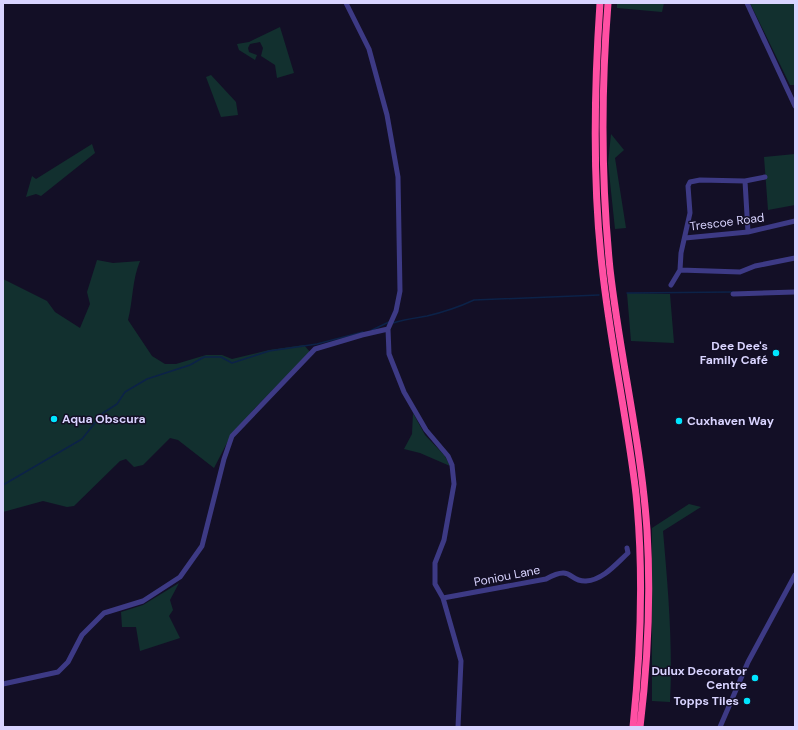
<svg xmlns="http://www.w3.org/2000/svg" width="798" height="730" font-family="'DM Sans',sans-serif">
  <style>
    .green { fill: #12302f }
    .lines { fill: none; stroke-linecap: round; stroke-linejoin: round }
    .stream { stroke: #0c2248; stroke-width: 1.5 }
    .minor { stroke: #3d3a85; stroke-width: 5 }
    .highway { stroke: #ff4fa3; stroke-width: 7 }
    .poi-dot { fill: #00e5ff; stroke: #130f26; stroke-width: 1.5 }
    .labels { text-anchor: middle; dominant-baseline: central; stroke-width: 3; stroke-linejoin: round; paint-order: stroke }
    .street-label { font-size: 12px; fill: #d9d4ff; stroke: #130f26 }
    .poi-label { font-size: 12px; font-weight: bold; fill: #d9d4ff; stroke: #130f26; text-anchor: end }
  </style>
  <rect width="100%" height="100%" fill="#130f26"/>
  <!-- green -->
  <path class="green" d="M617 3H664L662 12 617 8Z
    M750 3H795V85H790Z
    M280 27 294 73 277 78 275 65 261 56 263 48 260 42 250 44 248 48 249 52 257 55 255 60 239 50 237 44 249 42Z
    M211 75 236 102 238 115 221 117 206 77Z
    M611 134 624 150 615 158 626 228 615 229 608 163Z
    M92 144 95 153 41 196 36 194 26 197 32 176 36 179Z
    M795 154V205L768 210 764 157Z
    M97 260 113 263 140 261C132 280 133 301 128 320L152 356 165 364H176L206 355H222L232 359 269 350 304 345 310 352 255 408 228 441 214 468 178 440 170 438 143 465 134 467 126 459 120 461 74 506 67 507 43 501 3 512V279L47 301 55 312 80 328 90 304 87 292Z
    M627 293 670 294 674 343 631 341Z
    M413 413 425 435 445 456 450 466 420 453 404 449 412 434Z
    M689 504 701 507 663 531C668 588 673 646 670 702L652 701V528Z
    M179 583 170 600 173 610 169 616 180 638 140 651 136 627H122L121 612 143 605Z"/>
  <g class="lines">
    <!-- stream -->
    <path class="stream" d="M627 293 733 292
      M393 323C405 319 415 318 427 316 444 312 459 307 474 300L599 295
      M372 330 389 322
      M3 485 82 439 103 413 117 404 125 392 147 379 190 365 204 357H221L232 363 269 351 317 344 363 332"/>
    <!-- minor -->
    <path class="minor" d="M346 3 369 49 387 115 398 177 400 291 396 311 388 329 389 354 404 392 426 430 448 456 452 465 454 484 444 540 435 563V584L443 598 461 661 458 727
      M747 3 795 106
      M745 181 765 177
      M685 238 748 232 795 221
      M680 270 740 272 755 266 795 258
      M671 285 680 270 681 253 690 213 688 186 690 182 700 180 745 181 748 232
      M733 294 795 292
      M443 598 546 579C573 564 568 582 586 581 603 580 616 564 628 553L627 548
      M3 684 58 672 68 662 82 635 104 613 143 601 180 577 202 546 224 459 232 436 315 349 362 335 388 329
      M720 727 748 662 795 575"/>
    <!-- highway -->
    <path class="highway" d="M600 3C594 91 592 178 602 266 610 342 627 417 636 494 644 572 641 649 633 727
      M608 3C601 92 601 180 610 269 620 357 641 442 647 530 651 596 648 661 640 727"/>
  </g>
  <!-- markers -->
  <g class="poi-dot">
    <circle cx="776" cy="353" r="4"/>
    <circle cx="54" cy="419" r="4"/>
    <circle cx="679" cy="421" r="4"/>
    <circle cx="755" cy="678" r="4"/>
    <circle cx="747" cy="701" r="4"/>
  </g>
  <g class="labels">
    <!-- street labels -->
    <g class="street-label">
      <text transform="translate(727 222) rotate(-7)">Trescoe Road</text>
      <text transform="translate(507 576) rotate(-11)">Poniou Lane</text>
    </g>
    <!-- poi labels -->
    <g class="poi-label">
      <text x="768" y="346">Dee Dee's<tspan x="768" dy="14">Family Café</tspan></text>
      <text x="62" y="419" text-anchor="start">Aqua Obscura</text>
      <text x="687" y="421" text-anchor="start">Cuxhaven Way</text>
      <text x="747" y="671">Dulux Decorator<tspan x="747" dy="14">Centre</tspan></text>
      <text x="739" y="701">Topps Tiles</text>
    </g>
  </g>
  <!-- border -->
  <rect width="798" height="730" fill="none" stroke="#d9d4ff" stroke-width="8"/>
</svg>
